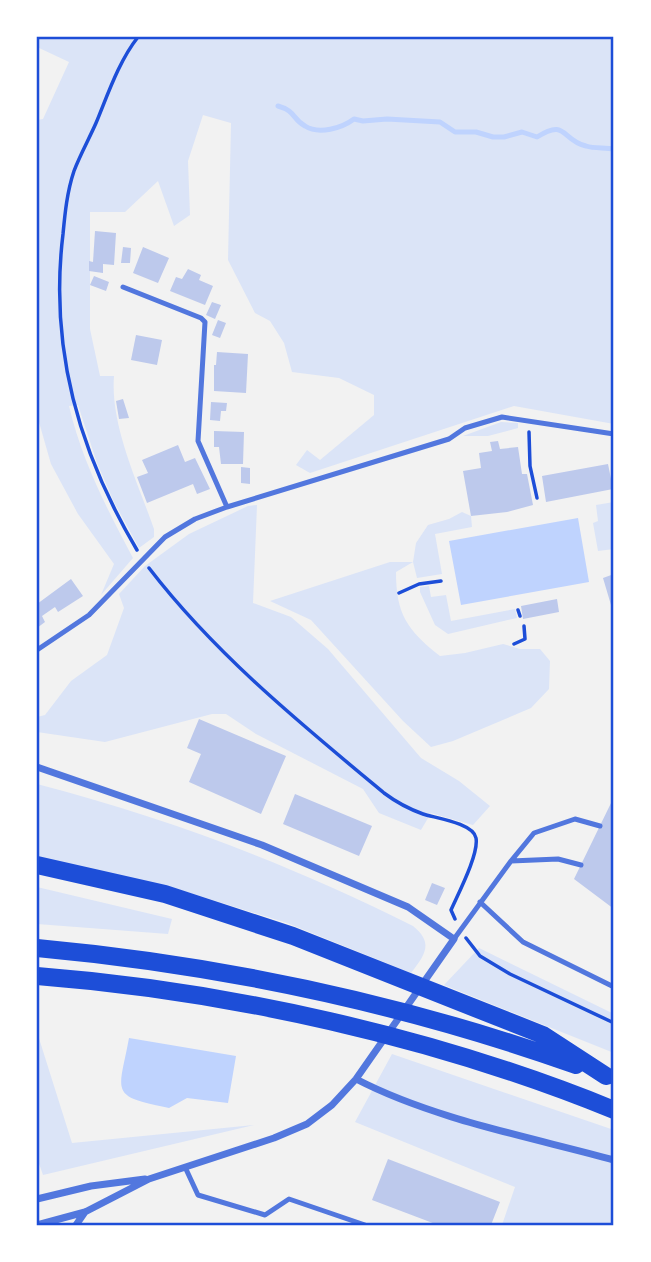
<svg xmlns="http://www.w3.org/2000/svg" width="651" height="1262" font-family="Signika,sans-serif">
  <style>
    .green { fill: #dbe4f7 }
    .water { fill: #bfd3fe }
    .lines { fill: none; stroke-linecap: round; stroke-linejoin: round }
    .stream { stroke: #bfd3fe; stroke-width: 5 }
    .building { fill: #bdc9ec }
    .path { stroke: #1d4ed8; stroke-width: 3.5 }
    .service { stroke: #5277de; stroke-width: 5 }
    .minor { stroke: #5277de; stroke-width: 7 }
    .trunk { stroke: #1d4ed8; stroke-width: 18 }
    .neatline { fill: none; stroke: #1d4ed8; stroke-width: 2.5 }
  </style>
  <rect width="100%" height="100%" fill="#f2f2f2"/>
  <!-- green -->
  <path class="green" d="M37 37H614V424L514 406 310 473 296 465 307 450 320 460 374 415V395L339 378 292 372 284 343 270 321 255 313 228 260 231 123 203 115 188 161 190 215 174 226 158 181 125 212H90V329L100 376H114C110 425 138 483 154 529V537L139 548 114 502 97 463 78 405 69 406C82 461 107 509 133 558L101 595 114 564 78 514 51 464 37 415V120L43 119 69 62 37 47Z
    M501 422 518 423V428L488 436H463Z
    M614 502V549L598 551 593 523 598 521 596 505Z
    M257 505 253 603 291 617 328 649 421 758 459 781 490 806 473 825 431 813 421 830 379 813 363 789 256 734 226 714H212L105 742 37 732V717L45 715 71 681 107 655 124 608 119 594 145 566 189 534 248 506Z
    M462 512 471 516 472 527 435 534 442 574 417 578 413 562 396 572C396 614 407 630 440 656L465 653 503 644 520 649H540L550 661 549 689 531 708 453 741 431 747 403 721 311 620 270 601 390 562H413L416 543 428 525 449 519Z
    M429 586 431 597 446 595 451 621 515 609 517 618 448 634 435 625 420 592V587Z
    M37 784C168 818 292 865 413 926 434 943 425 955 411 973L287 923 187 892 37 857Z
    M37 887 172 919 168 934 37 924Z
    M479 948 614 1014V1053L444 985Z
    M37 1032 72 1143 254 1125 43 1175 37 1158Z
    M392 1054 614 1130V1225H502L515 1187 355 1122Z"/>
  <!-- water -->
  <path class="water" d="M578 518 589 582 461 605 449 541Z
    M129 1038 236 1056 228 1103 187 1098 169 1108C108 1096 119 1093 129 1038Z"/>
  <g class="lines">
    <!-- stream -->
    <path class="stream" d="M278 106C296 111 292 119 305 126 319 135 342 128 354 119L363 121 387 119 440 122 455 132H476L493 137H504L522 132 537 137C567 118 561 140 586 146 595 149 605 147 614 149"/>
  </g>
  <!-- building -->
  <path class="building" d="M95 231 116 233 114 265 103 264V273L89 271V261L93 262Z
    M123 247 131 248 130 263H121Z
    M143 247 169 258 158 283 133 273Z
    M188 269 201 275 199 280 213 286 205 305 170 291 176 277 182 279Z
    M94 276 109 282 106 291 90 285Z
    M212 302 221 305 215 319 206 315Z
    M218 320 226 323 220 338 212 335Z
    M136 335 162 340 157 365 131 360Z
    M217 352 248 354 246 393 214 391V365H216Z
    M123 399 129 418 119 419 116 401Z
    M211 402 227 403 226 411H221L220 421 210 420Z
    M214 431 244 432 243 464H221L219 447H214Z
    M498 441 500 449 518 447 522 474H527L533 505 507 512 471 516 463 471 481 468 479 453 492 451 490 442Z
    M178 445 185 462 195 458 210 489 197 494 193 484 147 503 137 477 148 473 142 460Z
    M608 464 613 489 546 502 542 476Z
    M241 467 250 468V484L241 483Z
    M614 574V605H611L603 578Z
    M71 579 83 596 58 612 55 607 42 616 45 622 37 628V604Z
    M557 599 559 612 523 619 521 606Z
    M199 719 286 756 261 814 189 782 201 754 187 748Z
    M295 794 372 826 359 856 283 824Z
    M612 801 614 802V909L574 879Z
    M432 883 445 888 437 905 425 900Z
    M388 1159 500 1202 491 1225H438L372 1200Z"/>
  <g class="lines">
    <!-- path -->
    <path class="path" d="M529 432 530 466 537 498
      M137 550C79 452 49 349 63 234 65 213 67 192 74 171 80 155 89 139 96 123 108 94 119 61 138 37
      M149 568C215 654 301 724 384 793 396 802 409 809 423 814 435 818 473 823 476 838 479 854 458 894 451 910L455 919
      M399 593 419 584 441 581
      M518 610 520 616
      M514 644 525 639 524 626
      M466 938 480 956 510 974 614 1023"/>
    <!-- service -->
    <path class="service" d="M123 287 201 318 205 322 198 441 227 507
      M37 650 89 615 165 537 195 519 227 507 449 439 465 428 502 417 614 434
      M511 861 534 833 575 819 600 826
      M480 902 523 942 614 987
      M454 939 511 861 558 859 581 865
      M185 1167 198 1195 265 1215 289 1199 365 1225"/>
    <!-- minor -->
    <path class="minor" d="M37 767 262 845 408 907 454 939 356 1079 332 1105 307 1124 274 1138 149 1179 85 1212 37 1225
      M356 1079C433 1119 530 1137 614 1160
      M37 1199 91 1186 145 1179
      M76 1225 85 1212"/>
    <!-- trunk -->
    <path class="trunk" d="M37 865 165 894 293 936 543 1035 606 1076
      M37 948C221 965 401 1003 576 1065
      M37 976C229 991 435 1037 614 1110"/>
  </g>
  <!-- border -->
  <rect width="651" height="1262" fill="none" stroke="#ffffff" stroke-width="77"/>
  <rect x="38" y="38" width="574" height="1186" class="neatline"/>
</svg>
